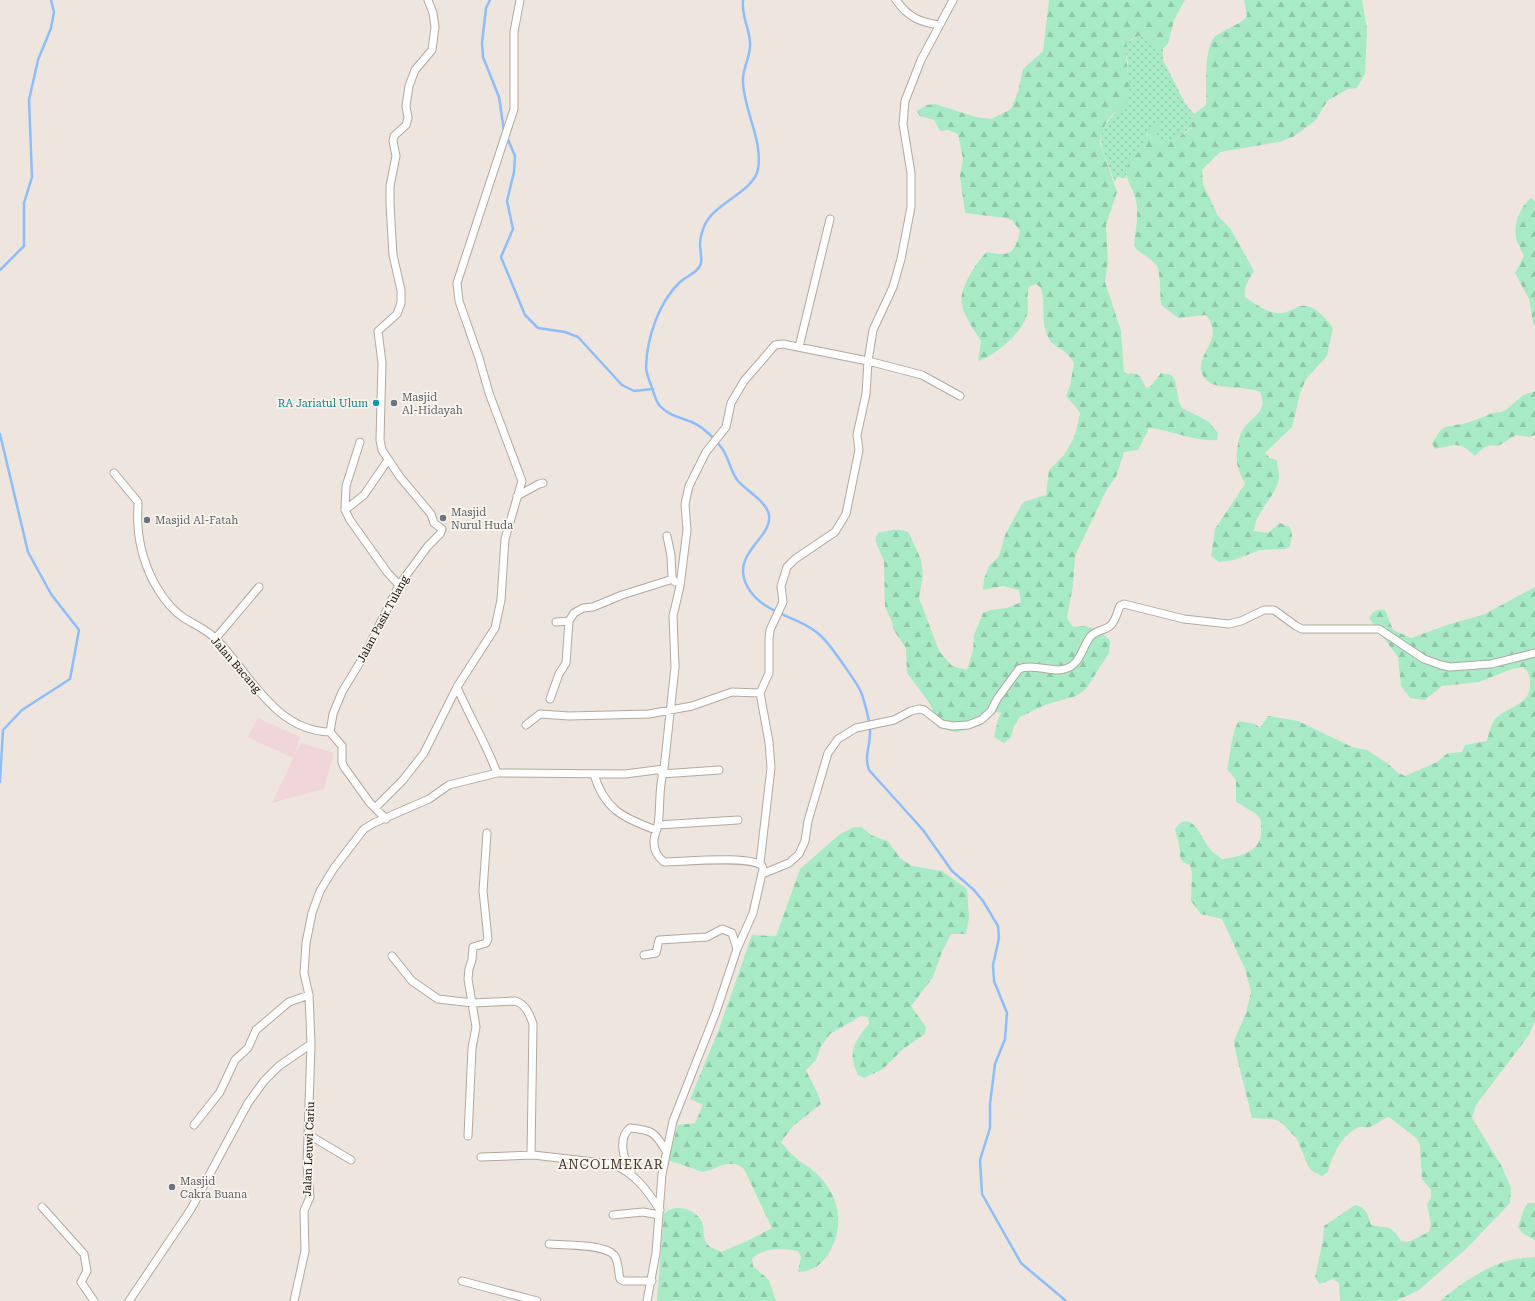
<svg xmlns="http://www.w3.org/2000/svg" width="1535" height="1301" font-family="'Roboto Serif',serif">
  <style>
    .commercial { fill: #f1d6d9 }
    .grass { fill: url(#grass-dots) }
    .forest { fill: url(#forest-firs) }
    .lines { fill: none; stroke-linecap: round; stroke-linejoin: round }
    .stream { stroke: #8ebdfc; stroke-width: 2.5 }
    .street-casing { stroke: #b1a9a1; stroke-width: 9 }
    .street { stroke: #fff; stroke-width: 7 }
    .culture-dot { fill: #0f9aa8; stroke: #fbf4eb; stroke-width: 1.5 }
    .worship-dot { fill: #6b7280; stroke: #fbf4eb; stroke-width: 1.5 }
    .labels { text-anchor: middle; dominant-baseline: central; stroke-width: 3.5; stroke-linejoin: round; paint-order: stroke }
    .worship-label { font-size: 11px; fill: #5b616d; stroke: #fbf4eb; text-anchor: start }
    .culture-label { font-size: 11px; fill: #0d838f; stroke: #fbf4eb; text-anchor: end }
    .street-label { font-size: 11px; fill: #0f0c0a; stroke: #fbf4eb }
    .quarter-label { font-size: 13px; letter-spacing: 1px; fill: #3c362f; stroke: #fbf4eb }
  </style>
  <defs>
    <pattern id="grass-dots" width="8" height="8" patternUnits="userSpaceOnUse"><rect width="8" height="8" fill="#a8eac5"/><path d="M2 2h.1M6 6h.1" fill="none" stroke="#8fc8a8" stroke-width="1.8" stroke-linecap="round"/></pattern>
    <pattern id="forest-firs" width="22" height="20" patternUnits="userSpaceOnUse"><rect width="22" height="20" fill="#a8eac5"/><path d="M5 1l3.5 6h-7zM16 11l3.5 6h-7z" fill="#8fc8a8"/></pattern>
  </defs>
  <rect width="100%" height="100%" fill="#eee6de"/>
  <!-- commercial -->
  <path class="commercial" d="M258 718 300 737 295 754 301 743 334 753 324 789 272 803 293 758 247 737Z"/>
  <!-- grass -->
  <path class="grass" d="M1140 36 1147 38 1156 49H1163V60L1185 103 1194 114 1190 120 1192 127 1173 141 1159 143 1156 137 1147 133C1146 138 1145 144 1142 148 1131 162 1128 158 1126 178L1117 177 1115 182C1101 143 1089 135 1126 103L1128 63 1125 49 1127 42Z"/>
  <!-- forest -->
  <path class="forest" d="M1049 0H1185L1174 20 1168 44 1163 49H1156C1144 37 1144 31 1127 42 1122 61 1136 85 1126 103 1123 108 1116 111 1112 115 1105 122 1101 134 1100 143L1117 192 1106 225 1108 260 1105 282 1121 331 1124 372 1128 374C1140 372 1141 378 1146 388L1150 387 1161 373 1171 375 1175 380 1179 402 1182 408 1208 421 1218 433 1217 440C1193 442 1172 430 1149 428L1138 450 1124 452 1116 477 1107 489 1075 556 1073 585 1067 618 1073 627C1088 624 1101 629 1110 641L1109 653 1086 689 1076 696 1045 705 1020 717 1014 726 1011 737 1004 743 994 737 998 720 1001 713 996 712 980 726 957 732 938 728 931 705 907 673 906 648 893 629 892 622 885 606 884 561 875 540 878 533C886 531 901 527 909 533L921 560 923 575 919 598 939 651 952 666 967 670 973 650 974 635 983 613 990 610 1007 608 1021 602 1019 590 1003 586 983 590 984 579 989 566 999 556 1005 535 1023 502 1046 495 1049 470 1064 455 1074 438 1080 414 1079 411 1066 396 1070 386 1074 363C1072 360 1069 356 1066 353 1060 348 1051 345 1048 337 1040 321 1046 304 1041 288L1036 284 1029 287C1026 296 1029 305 1027 315 1023 332 995 356 978 361L981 341C974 330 965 318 962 305 958 290 976 262 987 252 1010 257 1015 254 1020 231L1012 220 1005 218 965 213 960 176 963 159 958 134 948 130 940 131 934 120 920 116 917 111 927 105 935 104 976 117 991 119 1011 109 1018 92 1023 69 1043 51Z
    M1244 0H1362L1367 29 1365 74 1357 88 1348 89 1327 101 1316 120 1293 137 1279 142 1220 152 1202 170 1203 184 1218 216 1230 228 1254 271C1249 279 1244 286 1245 297 1255 303 1266 313 1278 313 1287 314 1293 308 1301 306 1315 304 1326 319 1333 328L1327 356 1307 378 1301 390 1292 427 1265 453 1270 458 1277 460C1277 466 1280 474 1279 479 1275 498 1255 512 1254 531L1268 533 1280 523 1290 527 1292 535 1290 546 1285 549 1260 550 1234 560 1219 562 1211 556 1215 529 1245 484C1242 477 1238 470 1237 463 1236 456 1238 439 1241 433 1248 417 1270 414 1260 392 1247 386 1217 389 1209 382 1183 360 1229 343 1206 315L1178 318 1161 305C1160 296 1161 271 1156 265 1150 257 1140 254 1134 246 1135 231 1140 212 1135 197 1132 186 1123 177 1128 165 1131 157 1140 153 1143 146 1147 137 1149 127 1158 124L1159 127 1156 137 1159 143 1173 141 1192 128 1190 120 1194 114 1206 105C1207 89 1203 46 1216 36 1226 28 1239 26 1247 16Z
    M1531 198 1535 201V327L1533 323 1529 299 1515 273 1524 256C1522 251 1520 248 1518 244 1511 229 1519 208 1531 198Z
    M1535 391V435L1529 437 1516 435 1498 446C1486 444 1483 448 1475 456 1457 440 1457 445 1435 449L1432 443 1440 431 1445 427 1467 423 1493 413 1501 412 1507 409 1523 395Z
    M1535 587V1021L1529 1035 1476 1105 1472 1118 1501 1165 1511 1188 1510 1203 1466 1249 1419 1290 1396 1301H1340L1339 1283 1333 1279 1320 1284 1315 1278 1323 1240 1324 1226 1355 1205C1366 1207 1368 1215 1371 1225 1390 1230 1389 1222 1401 1241L1408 1242 1429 1232 1431 1225 1427 1204 1431 1198V1190L1422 1179 1420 1144 1416 1138 1389 1117C1381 1119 1377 1125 1369 1127 1365 1128 1361 1126 1357 1128 1341 1136 1332 1156 1328 1172L1322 1176 1312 1171 1308 1166 1297 1139 1282 1123 1274 1119 1252 1118 1235 1049 1234 1041 1246 1013 1251 992 1245 969 1222 919 1201 914 1191 901 1192 872 1190 865C1177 861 1181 855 1179 845 1178 839 1176 834 1175 829 1191 807 1201 838 1210 849 1213 853 1218 856 1222 859 1239 857 1261 852 1261 832 1261 827 1262 821 1259 817 1253 810 1242 807 1236 801V780L1227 769C1231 754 1231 732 1239 721L1255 724 1260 728 1268 716 1298 721 1352 747 1367 750 1387 763 1398 773 1405 776 1437 762 1448 753 1462 752 1465 745 1487 741C1489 734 1491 723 1496 718 1511 704 1530 706 1530 684 1530 677 1529 672 1523 667L1512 669 1479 682 1442 686 1425 700 1410 698 1401 686 1398 657 1369 618C1373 611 1376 609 1385 610L1393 630 1411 638 1450 624 1485 614Z
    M854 827H861L873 836 888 841 900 858 912 866 942 871 967 889 969 918 966 934H951L941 954 933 977 911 1006 926 1027 925 1034 903 1049 883 1069 864 1078 858 1075C847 1054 854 1041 869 1024L868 1017 861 1016 830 1034 821 1046 816 1060 806 1070C811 1082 818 1091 821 1104L793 1126 781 1142C786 1148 791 1154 796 1158 801 1163 808 1166 814 1171 838 1193 846 1222 830 1251 823 1264 812 1272 798 1272L801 1257 798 1251C782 1248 764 1247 752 1259L753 1266 769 1280 776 1301H657L664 1213C676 1203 696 1209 702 1222 705 1229 702 1237 707 1244 710 1248 717 1249 721 1252L747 1241 772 1228 744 1169C730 1157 718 1169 703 1172L668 1160 678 1125 695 1123 703 1105 690 1099 719 1029 752 935 776 936 800 869 840 834Z
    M1528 1203H1535V1240L1522 1233 1518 1227 1524 1209Z
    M1535 1257V1301H1440C1459 1285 1483 1268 1507 1261 1516 1258 1526 1258 1535 1257Z"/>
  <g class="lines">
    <!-- stream -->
    <path class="stream" d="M490 0 486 8 482 43 483 57 499 97 504 131
      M743 0C741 18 751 30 750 46 750 58 742 69 743 82 744 111 763 140 758 169 755 189 720 202 709 218 704 224 700 236 700 244 700 250 702 257 701 263 699 272 687 276 680 282 659 302 647 337 646 367 646 373 649 379 651 385 654 392 655 401 660 406 668 415 679 417 689 421 701 425 713 437 721 447 729 457 730 471 738 481 747 491 767 502 769 515 773 538 730 553 747 586 763 616 801 615 823 638 831 646 857 683 861 692 864 700 871 725 870 733 870 747 864 756 869 770L923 830 952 871 974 890 983 901 998 926 999 938 993 965 994 981 1007 1013 1005 1039 995 1064 990 1104V1128L980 1160 982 1194 1021 1263 1066 1301
      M507 137 515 156 514 172 507 201 513 229 501 257 525 315 538 328 565 332 578 337 622 385 634 391 653 389
      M0 270 24 246V203L32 177 29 100 38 60 51 28 54 12 51 0
      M0 434 28 552 51 594 79 630 70 679 22 710 3 730 0 782"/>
    <!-- street casing -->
    <g class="street-casing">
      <path id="street" d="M896 0C908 17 919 22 939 25
        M799 347 830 219
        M360 442 346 486 345 510 350 520 387 572 399 585
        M114 473 138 502C138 510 137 518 138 526 139 546 146 569 156 586 163 598 173 611 184 618 195 625 208 630 217 640 250 674 275 731 330 732
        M517 496 539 484 543 483
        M345 510 364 495 388 460
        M667 536 671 556 672 577 675 582
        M556 622 569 621
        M216 638 259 587
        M457 687C469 716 486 743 497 773
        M760 693 769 673V639L770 630 783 602 781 586 787 567 795 559 835 532 846 514 859 450 857 435 866 394 868 361 922 375 960 396
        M550 699 559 674 566 663 569 621 574 613 583 608 593 607 622 595 673 579
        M526 725 540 714 569 716 649 714 692 706 732 692 760 693 769 742 771 768 760 863
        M664 769 675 667 673 616 680 586 687 530 685 504 689 486 706 452 726 427 731 403 744 381 775 345 783 344 868 361 873 330 893 287 901 259 911 207V173L903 124 905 101 921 60 953 0
        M594 774C604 809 623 818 656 830
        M662 774 719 770
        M375 808 403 780 424 753 457 687 495 628 501 600 505 539 522 481 489 393 479 358 459 301 457 283 514 109V32L520 0
        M386 819 370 803 344 767 342 762V746L330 732 333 714 342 692 365 654 399 585 428 546 440 534 442 529 434 523 431 514 400 477 382 450 380 440 382 363 378 331 397 314 401 303V290L393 255 390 204V186L396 156 393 141 394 136 406 125 408 118 406 106 409 86 415 70 432 50 435 27 433 13 428 0
        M658 825 738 820
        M762 874 789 863 799 854 805 841 808 821 828 753 838 739 856 728 894 720 911 711 919 709 924 710 942 724 953 726 968 725 981 720 991 711 997 699 1019 669C1030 664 1046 670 1058 670 1080 669 1080 651 1090 637 1095 630 1105 631 1111 625 1116 620 1117 612 1120 606L1124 604 1184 619 1229 624 1241 621 1264 610H1274L1296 626 1302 629H1379L1424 659 1441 665 1450 667 1491 664 1535 653
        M644 955 656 953 659 940 707 937 722 929 732 933 737 949
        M392 956 412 981 438 999 473 1003 515 1001C526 1004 530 1015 533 1024L531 1155
        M194 1125 220 1092 235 1060 248 1048 256 1030 289 1002 309 995
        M309 1135 351 1160
        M468 1136 472 1048 476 1027 468 979 469 969 472 960 473 947 486 943 488 939 483 891 487 833
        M481 1157 533 1155 612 1164C634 1172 647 1190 660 1210
        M631 1172C624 1161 617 1138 630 1128 652 1130 655 1132 666 1151
        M42 1207 84 1254 87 1271 81 1282 94 1301
        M613 1215 643 1212 659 1215
        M549 1244C563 1245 604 1244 614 1255 619 1261 618 1271 620 1279L624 1281H652
        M462 1281 537 1301
        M129 1301 191 1209 248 1103 264 1081 279 1066 311 1044 309 995 304 973 306 943 312 913 320 891 334 868 364 829 374 823 429 799 449 785 497 773 625 774 664 769C658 787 661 806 658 825 657 831 653 837 654 843 654 851 658 857 664 862 682 862 751 855 762 866L763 869 753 913 737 949 716 1012 673 1121 662 1174 656 1253 647 1301
        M294 1301 305 1251 304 1211 310 1197 307 1166 311 1044"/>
    </g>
    <!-- street -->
    <use href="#street" class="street"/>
  </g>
  <!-- markers -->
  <circle class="culture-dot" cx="376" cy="403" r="4"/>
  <g class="worship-dot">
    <circle cx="394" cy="403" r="4"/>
    <circle cx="443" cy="518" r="4"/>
    <circle cx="147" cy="520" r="4"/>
    <circle cx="172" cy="1187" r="4"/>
  </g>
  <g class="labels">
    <!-- worship labels -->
    <g class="worship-label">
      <text x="402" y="397">Masjid<tspan x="402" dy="13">Al-Hidayah</tspan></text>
      <text x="451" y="512">Masjid<tspan x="451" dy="13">Nurul Huda</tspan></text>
      <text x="155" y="520">Masjid Al-Fatah</text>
      <text x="180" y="1181">Masjid<tspan x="180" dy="13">Cakra Buana</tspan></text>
    </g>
    <!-- culture labels -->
    <g class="culture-label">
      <text x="368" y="403">RA Jariatul Ulum</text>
    </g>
    <!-- street labels -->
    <g class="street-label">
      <text transform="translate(383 619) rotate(-62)">Jalan Pasir Tulang</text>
      <text transform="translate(236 665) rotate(49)">Jalan Bacang</text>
      <text transform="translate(309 1149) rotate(-88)">Jalan Leuwi Cariu</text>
    </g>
    <!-- quarter labels -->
    <g class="quarter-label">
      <text x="611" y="1164">ANCOLMEKAR</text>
    </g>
  </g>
</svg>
